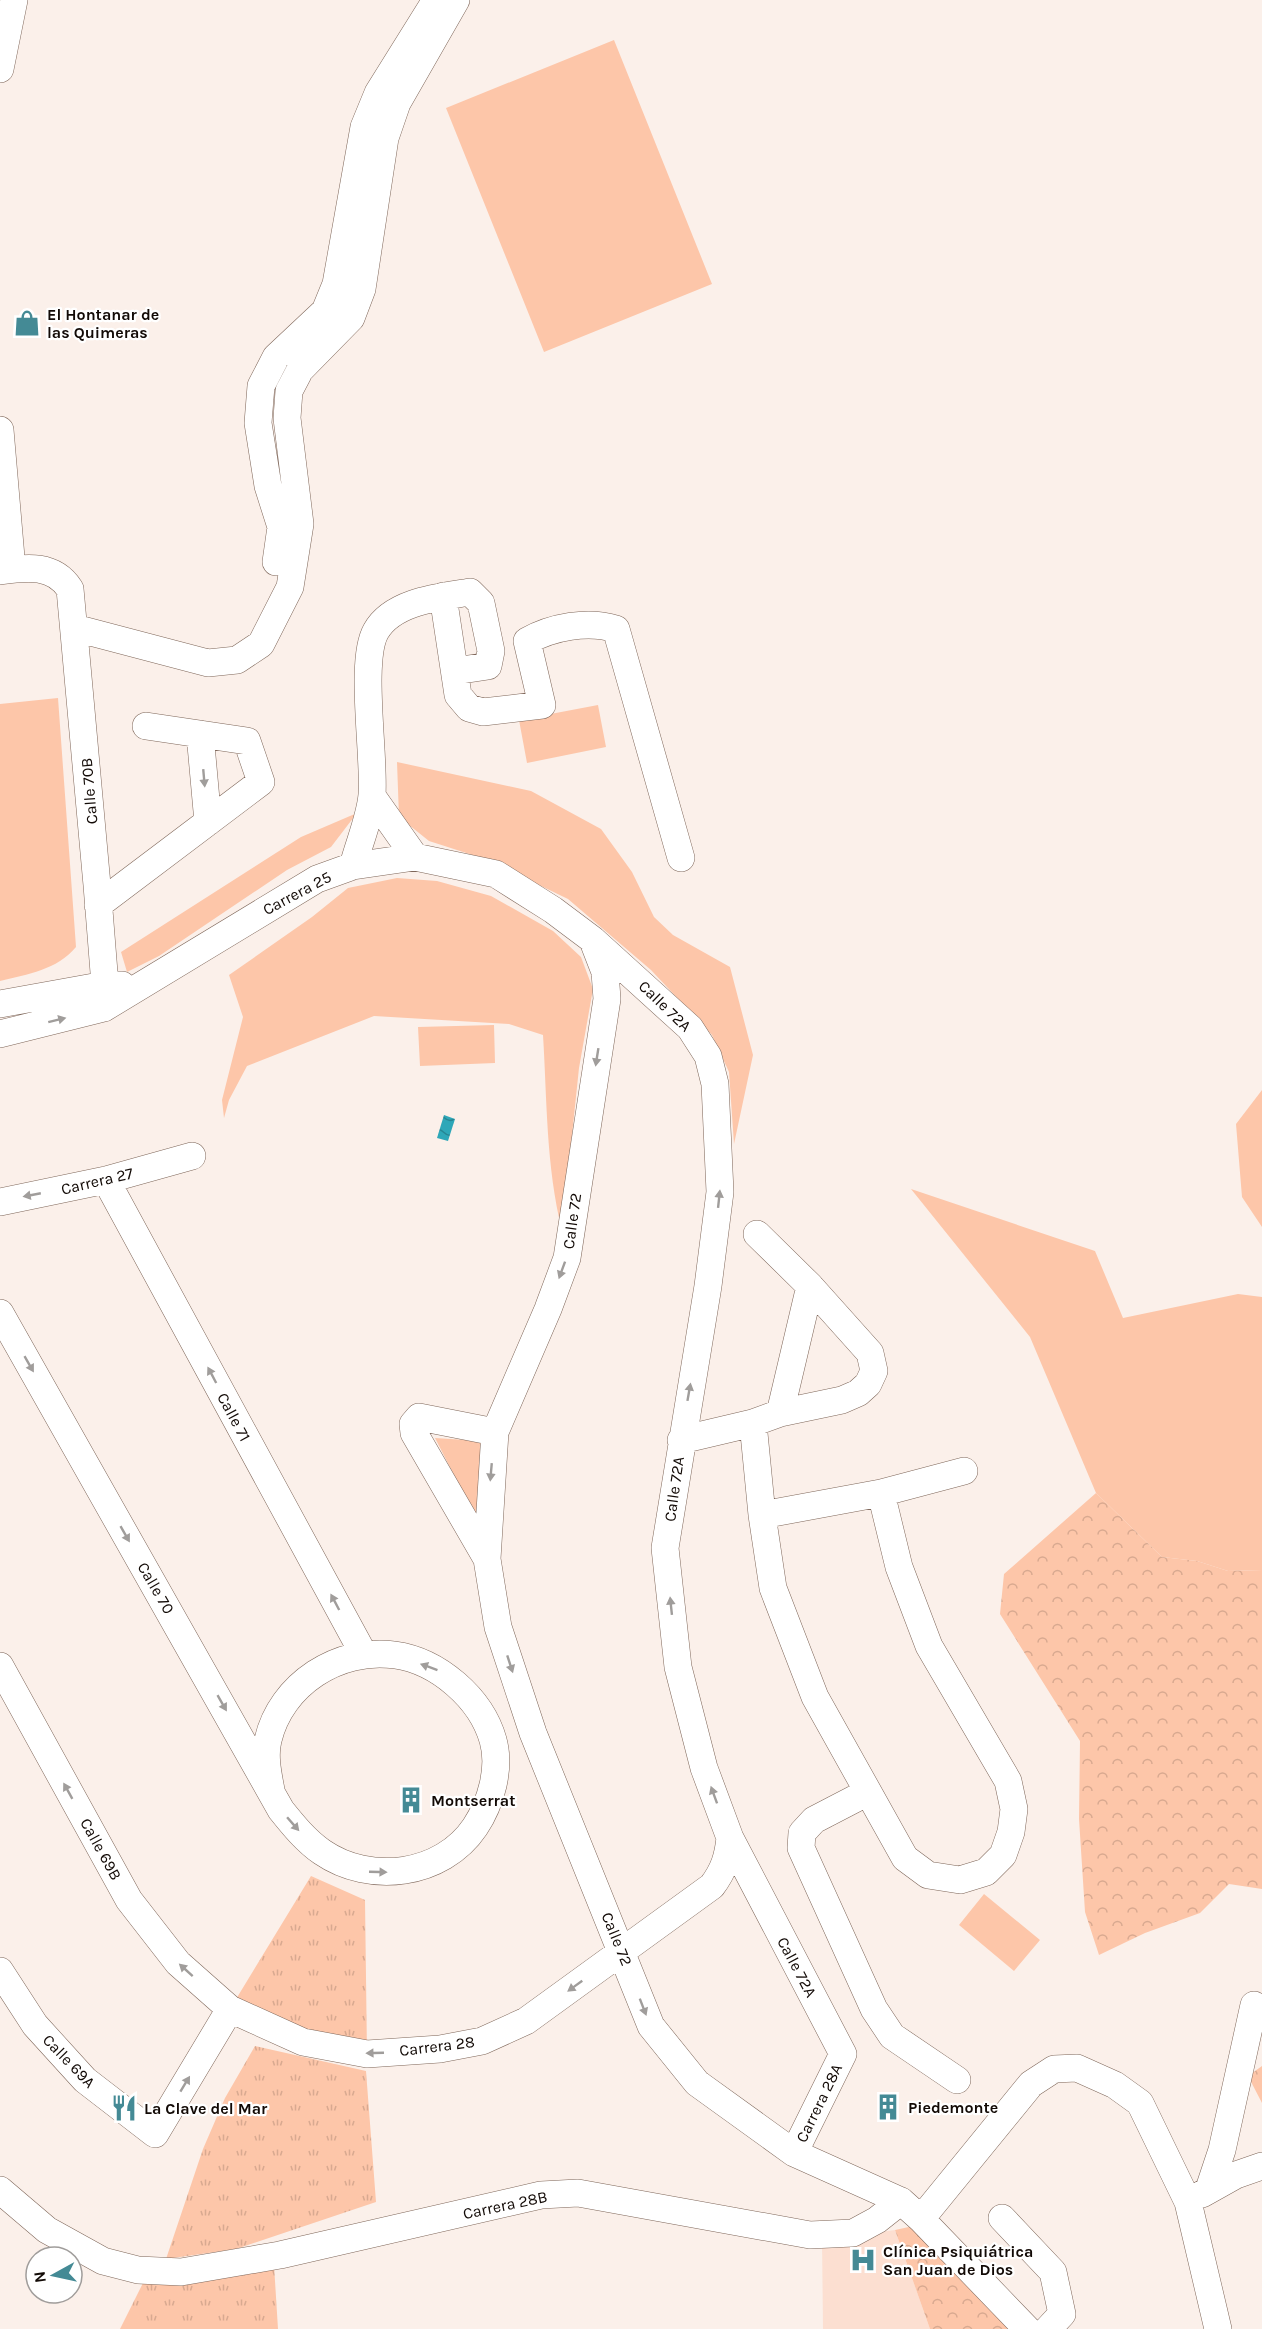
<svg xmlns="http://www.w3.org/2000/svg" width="1262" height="2329" font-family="Karla,sans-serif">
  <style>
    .built { fill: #fcdfd1 }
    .green { fill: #fdc6a9 }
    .forest { fill: url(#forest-crowns) }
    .park { fill: url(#park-tufts) }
    .water { fill: url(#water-waves) }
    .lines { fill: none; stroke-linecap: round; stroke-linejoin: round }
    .minor-casing { stroke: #7f675a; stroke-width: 28 }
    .minor { stroke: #fff; stroke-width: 27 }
    .oneway { fill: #a09d9b }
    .labels { text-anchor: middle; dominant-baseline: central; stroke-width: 4.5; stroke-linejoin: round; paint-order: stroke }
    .poi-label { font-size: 16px; font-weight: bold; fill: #120a06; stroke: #fff; text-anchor: start }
    .street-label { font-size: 16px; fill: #120a06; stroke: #fff }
  </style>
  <defs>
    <pattern id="forest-crowns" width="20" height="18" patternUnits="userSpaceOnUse" patternTransform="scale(1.5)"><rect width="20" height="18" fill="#fdc6a9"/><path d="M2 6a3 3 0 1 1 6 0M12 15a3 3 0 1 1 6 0" fill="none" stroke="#d8a990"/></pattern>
    <pattern id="park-tufts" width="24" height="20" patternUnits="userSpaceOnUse" patternTransform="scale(1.5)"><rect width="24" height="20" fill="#fdc6a9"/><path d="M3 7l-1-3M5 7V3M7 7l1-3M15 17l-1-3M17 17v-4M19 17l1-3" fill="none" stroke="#d8a990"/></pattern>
    <pattern id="water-waves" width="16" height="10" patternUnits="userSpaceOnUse" patternTransform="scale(1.5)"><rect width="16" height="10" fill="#2ea7b8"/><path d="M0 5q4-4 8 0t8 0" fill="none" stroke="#268694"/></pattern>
  </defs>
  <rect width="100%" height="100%" fill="#fbf0ea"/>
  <!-- built -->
  <path class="built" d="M895 2230 930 2329H823L822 2240Z"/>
  <!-- green -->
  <path class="green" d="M614 40 712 284 544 352 446 108Z
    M58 698 76 947C57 970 28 974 0 981V704Z
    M598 705 606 747 527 763 519 720Z
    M397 762 531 791 601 829 632 872 654 917 673 935 730 967 753 1055 734 1144 729 1072 712 1035 651 970 568 899 485 859 429 841 399 817Z
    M357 813 331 847 287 870 159 956 127 972 121 952 301 837Z
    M397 878 437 881 491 896 553 931 581 957 593 989 579 1068 562 1230C546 1167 547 1099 543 1035L509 1024 374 1016 247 1066 229 1100 224 1118 222 1100 243 1017 229 975 312 917 348 888Z
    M494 1025 495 1063 420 1066 418 1027Z
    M1262 1090V1227L1242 1197 1236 1124Z
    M911 1189 1095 1251 1123 1318 1238 1294 1262 1297V1570L1228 1571 1197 1561 1162 1557 1096 1493 1030 1337Z
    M435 1438 482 1441V1518L475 1516Z
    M984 1894 1040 1940 1014 1971 959 1925Z"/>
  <!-- forest -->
  <path class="forest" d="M1096 1493 1162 1557 1197 1561 1228 1571 1262 1570V1889L1229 1884 1200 1913 1145 1933 1099 1955 1085 1912 1079 1819 1080 1741 1000 1614 1004 1574Z
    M1262 2066V2103L1248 2076Z
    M918 2225 1023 2329H930L895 2230Z"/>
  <!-- park -->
  <path class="park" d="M311 1876 365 1900 367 2054 230 2009Z
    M255 2046 366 2071 376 2202 236 2249 166 2259 203 2149 225 2098Z
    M274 2265 278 2329H120L146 2277Z"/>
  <!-- water -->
  <path class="water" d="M444 1115 455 1119 448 1141 437 1138Z"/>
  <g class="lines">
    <!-- minor casing -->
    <g class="minor-casing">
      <path id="minor" d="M0 69 14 0
        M0 430 12 569
        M276 562 281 527 268 486 258 423 261 386 276 357 325 311 336 284 364 127 378 93 436 0
        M0 571C27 567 54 564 70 589L97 885 105 985 104 1008
        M443 596 458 695 469 708 483 712 542 705 527 641C552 627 588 620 616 629L681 858
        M75 628 208 663 237 660 261 644 290 587 300 524 287 418 289 391 300 370 351 318 362 289 385 138 397 103 456 0
        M200 734 208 822
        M372 796 415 857
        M353 866C359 843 370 818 372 795 375 757 359 660 376 631 393 601 440 597 470 592L481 603 491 651 488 666 455 671
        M98 905 261 782 247 741 146 726
        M593 941 605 972 607 999 567 1258 548 1309 495 1432 487 1559 498 1627 533 1733 651 2026 697 2083 794 2153 901 2201 921 2219 1027 2329
        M0 1004 105 985H122
        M0 1034 104 1008 317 879 353 866 415 857 496 874 553 910 593 940 690 1028 708 1056 715 1084 720 1192 708 1286 665 1548 678 1667 704 1768 730 1838 843 2054 794 2153
        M106 1180 363 1653
        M0 1202 106 1180 192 1156
        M757 1234 810 1286 780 1413
        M0 1313 281 1810C293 1825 306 1841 322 1852 370 1885 442 1876 475 1827 491 1803 501 1768 493 1740 481 1698 438 1661 395 1655 339 1647 281 1684 268 1740 264 1756 268 1774 271 1790
        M753 1423 762 1515 773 1588 815 1697 905 1858 928 1875 960 1880 986 1872 1003 1855 1011 1832 1014 1809 1008 1781 929 1646 899 1567 881 1493
        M681 1440 753 1423 780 1413 842 1400 858 1393 868 1384 874 1371 870 1353 810 1286
        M762 1515 881 1493 964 1471
        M487 1559 414 1433 413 1424 419 1417 495 1432
        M0 1666 129 1900 178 1963 230 2009 303 2042 367 2054 440 2049 482 2041 526 2021 712 1886C724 1870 728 1857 730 1838
        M866 1793 814 1820 802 1833 801 1848 874 2009 892 2036 957 2080
        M0 1971 35 2025 85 2080 155 2134 230 2009
        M1209 2189 1222 2150 1254 2005
        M0 2190 47 2230 103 2261 138 2270 181 2272 280 2255 541 2195 578 2193 810 2235 853 2233 877 2220 901 2201
        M1202 2194 1236 2175 1262 2166
        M1002 2218 1053 2272 1062 2314 1048 2329
        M921 2219 1031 2084 1054 2069 1077 2068 1115 2085 1140 2103 1188 2202 1218 2329"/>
    </g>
    <!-- minor -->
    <use href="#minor" class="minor"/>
  </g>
  <!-- one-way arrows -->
  <defs><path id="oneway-solid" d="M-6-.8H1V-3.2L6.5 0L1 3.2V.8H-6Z" transform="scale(1.5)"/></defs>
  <g class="oneway">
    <use href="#oneway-solid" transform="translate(204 778) rotate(85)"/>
    <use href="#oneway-solid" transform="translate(57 1020) rotate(-14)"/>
    <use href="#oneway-solid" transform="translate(597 1057) rotate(99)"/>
    <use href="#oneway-solid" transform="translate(32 1195) rotate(169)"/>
    <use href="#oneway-solid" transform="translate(719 1199) rotate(-84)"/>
    <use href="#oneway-solid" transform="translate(562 1270) rotate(110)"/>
    <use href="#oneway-solid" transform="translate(29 1364) rotate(60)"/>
    <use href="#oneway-solid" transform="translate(212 1375) rotate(-118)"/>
    <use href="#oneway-solid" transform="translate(689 1392) rotate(-80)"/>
    <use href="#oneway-solid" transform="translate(491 1472) rotate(95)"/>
    <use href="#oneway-solid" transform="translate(125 1534) rotate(60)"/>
    <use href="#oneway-solid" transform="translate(335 1602) rotate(-118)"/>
    <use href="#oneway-solid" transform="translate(671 1606) rotate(-96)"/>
    <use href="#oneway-solid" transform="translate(510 1664) rotate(72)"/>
    <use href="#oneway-solid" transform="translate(429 1667) rotate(-160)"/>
    <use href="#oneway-solid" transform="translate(222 1703) rotate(60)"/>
    <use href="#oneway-solid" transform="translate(68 1791) rotate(-119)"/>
    <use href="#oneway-solid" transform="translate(714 1795) rotate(-110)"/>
    <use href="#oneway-solid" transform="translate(293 1824) rotate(49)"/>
    <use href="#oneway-solid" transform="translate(378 1872) rotate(2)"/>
    <use href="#oneway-solid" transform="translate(186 1970) rotate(-138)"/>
    <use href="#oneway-solid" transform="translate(575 1986) rotate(144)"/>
    <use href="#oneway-solid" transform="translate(643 2007) rotate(69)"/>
    <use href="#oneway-solid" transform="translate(375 2053) rotate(178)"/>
    <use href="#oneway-solid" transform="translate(185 2084) rotate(-59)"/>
  </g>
  <!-- icons -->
  <defs>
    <g id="shop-bare" transform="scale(2.07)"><path d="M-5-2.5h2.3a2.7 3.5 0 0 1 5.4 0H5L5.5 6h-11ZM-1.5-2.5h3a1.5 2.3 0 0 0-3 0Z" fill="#448a95" stroke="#fff" stroke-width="2.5" paint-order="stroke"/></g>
    <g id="building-bare" transform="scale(2.07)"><path d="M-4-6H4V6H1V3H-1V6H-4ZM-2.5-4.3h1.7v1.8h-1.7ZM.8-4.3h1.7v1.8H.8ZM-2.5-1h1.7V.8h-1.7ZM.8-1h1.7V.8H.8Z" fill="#448a95" stroke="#fff" stroke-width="2.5" paint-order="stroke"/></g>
    <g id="restaurant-bare" transform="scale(2.07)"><path d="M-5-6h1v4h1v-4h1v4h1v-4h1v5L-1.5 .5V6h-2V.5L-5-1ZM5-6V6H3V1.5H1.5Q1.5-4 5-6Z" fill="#448a95" stroke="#fff" stroke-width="2.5" paint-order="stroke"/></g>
    <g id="hospital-bare" transform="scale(2.07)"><path d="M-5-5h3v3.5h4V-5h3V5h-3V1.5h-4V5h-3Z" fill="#448a95" stroke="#fff" stroke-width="2.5" paint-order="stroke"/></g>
  </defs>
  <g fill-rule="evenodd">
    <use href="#shop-bare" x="27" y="323"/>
    <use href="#building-bare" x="411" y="1800"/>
    <use href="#building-bare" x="888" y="2107"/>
    <use href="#restaurant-bare" x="124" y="2108"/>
    <use href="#hospital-bare" x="863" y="2260"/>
  </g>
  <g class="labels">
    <!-- poi labels -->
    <g class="poi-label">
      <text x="47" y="314">El Hontanar de<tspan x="47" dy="18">las Quimeras</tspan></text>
      <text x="431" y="1800">Montserrat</text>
      <text x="908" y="2107">Piedemonte</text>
      <text x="144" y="2108">La Clave del Mar</text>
      <text x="883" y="2251">Clínica Psiquiátrica<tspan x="883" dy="18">San Juan de Dios</tspan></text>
    </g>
    <!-- street labels -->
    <g class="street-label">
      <text transform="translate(89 791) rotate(-95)">Calle 70B</text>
      <text transform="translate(297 893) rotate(-28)">Carrera 25</text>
      <text transform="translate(665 1006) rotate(44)">Calle 72A</text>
      <text transform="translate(97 1181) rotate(-13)">Carrera 27</text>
      <text transform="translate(572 1221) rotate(-82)">Calle 72</text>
      <text transform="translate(234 1417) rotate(62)">Calle 71</text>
      <text transform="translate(674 1489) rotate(-82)">Calle 72A</text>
      <text transform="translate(156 1588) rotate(60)">Calle 70</text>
      <text transform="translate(101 1849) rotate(61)">Calle 69B</text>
      <text transform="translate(617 1939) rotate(68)">Calle 72</text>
      <text transform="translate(797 1967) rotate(62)">Calle 72A</text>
      <text transform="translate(437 2046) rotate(-7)">Carrera 28</text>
      <text transform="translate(69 2061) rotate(46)">Calle 69A</text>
      <text transform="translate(819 2103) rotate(-64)">Carrera 28A</text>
      <text transform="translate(505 2205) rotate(-12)">Carrera 28B</text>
    </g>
  </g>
  <!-- north arrow -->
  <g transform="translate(54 2275) rotate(262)"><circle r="28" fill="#ffffff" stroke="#a09d9b" stroke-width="1.5"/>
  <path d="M0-4.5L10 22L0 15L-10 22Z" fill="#448a95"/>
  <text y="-9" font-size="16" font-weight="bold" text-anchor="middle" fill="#120a06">N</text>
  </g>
</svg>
